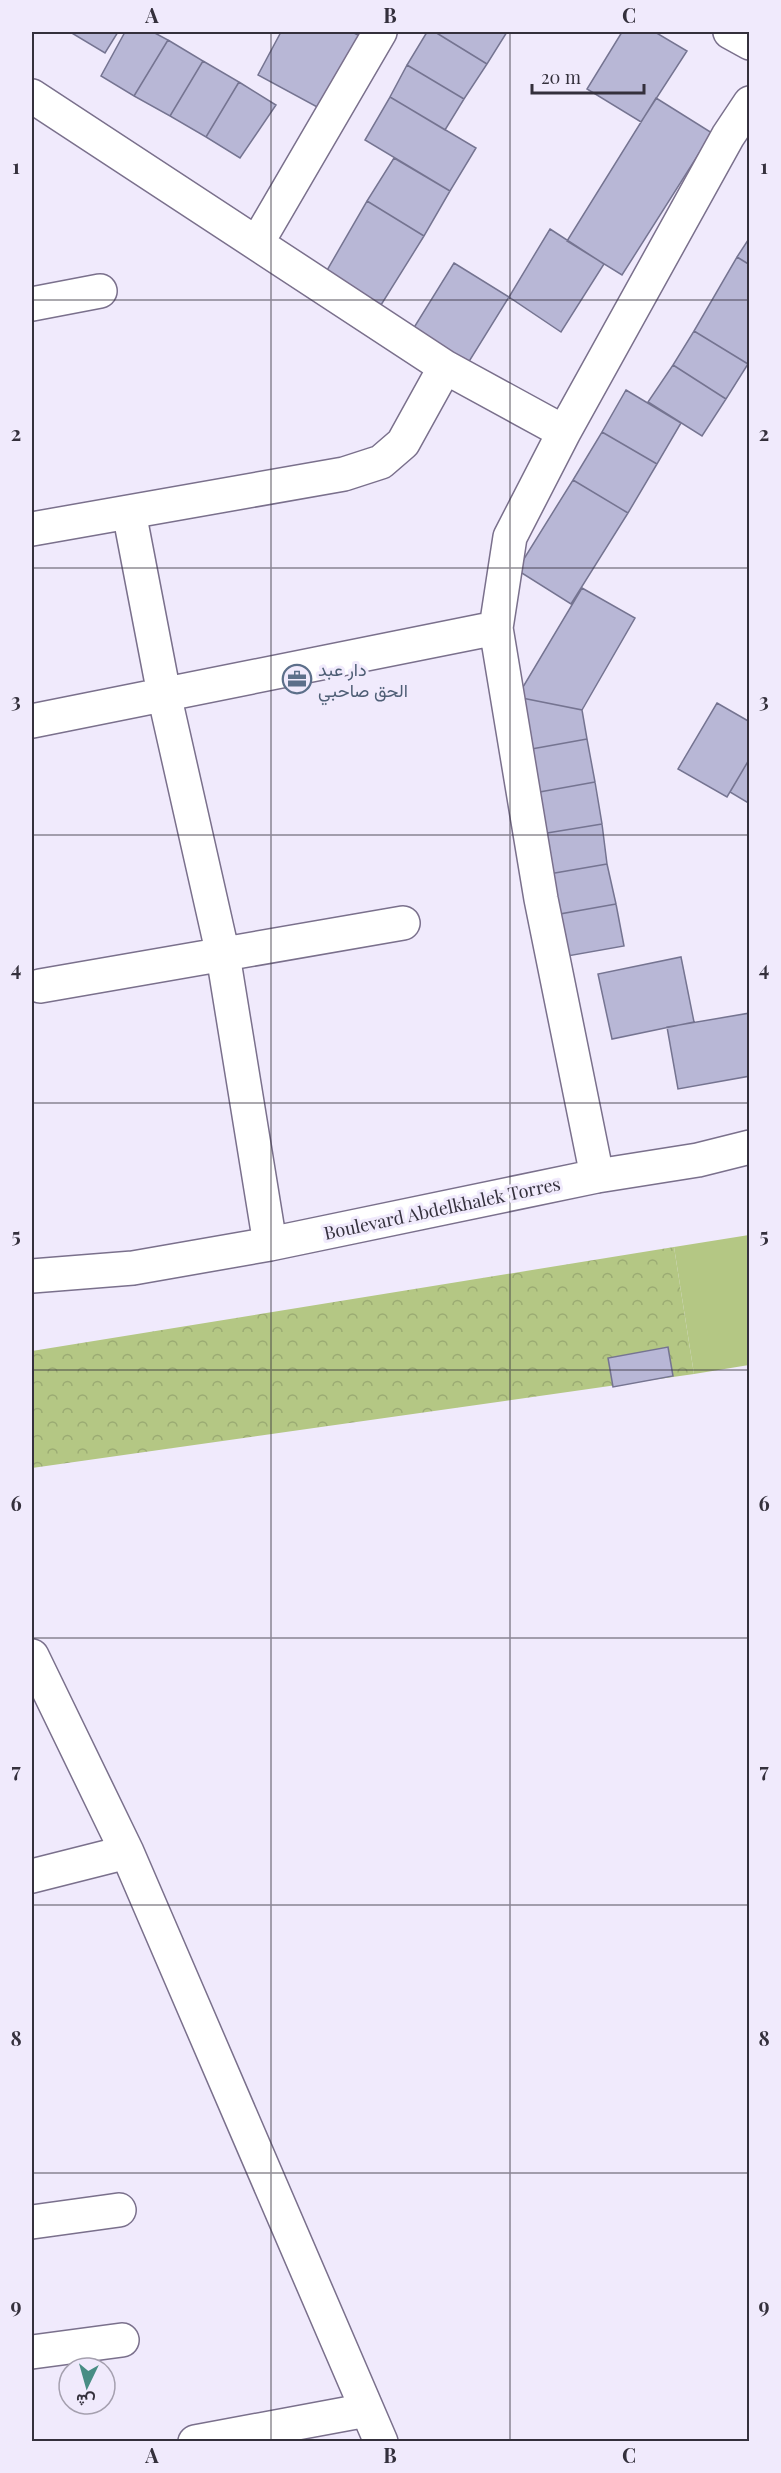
<svg xmlns="http://www.w3.org/2000/svg" width="781" height="2473" font-family="'Playfair Display',Vazirmatn,serif">
  <style>
    .park { fill: url(#park-crowns) }
    .pitch { fill: #b4c784 }
    .building { fill: #b8b7d6; stroke: #757491; stroke-width: 1.5 }
    .lines { fill: none; stroke-linecap: round; stroke-linejoin: round }
    .minor-casing { stroke: #7a708c; stroke-width: 36 }
    .minor { stroke: #fff; stroke-width: 33 }
    .grid { fill: none; stroke: #34303c; stroke-width: 1.5; stroke-opacity: 0.55 }
    .labels { text-anchor: middle; dominant-baseline: central; stroke-width: 6; stroke-linejoin: round; paint-order: stroke }
    .service-label { font-size: 18px; fill: #4e5e75; stroke: #f0eafc; text-anchor: start }
    .street-label { font-size: 18px; fill: #34303c; stroke: #f0eafc }
    .neatline { fill: none; stroke: #34303c; stroke-width: 2 }
    .grid-label { font-size: 20px; text-anchor: middle; font-weight: bold; fill: #34303c }
  </style>
  <defs>
    <pattern id="park-crowns" width="20" height="18" patternUnits="userSpaceOnUse" patternTransform="scale(1.5)"><rect width="20" height="18" fill="#b4c784"/><path d="M2 6a3 3 0 1 1 6 0M12 15a3 3 0 1 1 6 0" fill="none" stroke="#9bab73"/></pattern>
  </defs>
  <rect width="100%" height="100%" fill="#f0eafc"/>
  <!-- park -->
  <path class="park" d="M674 1247 694 1374 32 1468V1351Z"/>
  <!-- pitch -->
  <path class="pitch" d="M749 1235V1365L694 1374 674 1247Z"/>
  <!-- building -->
  <path class="building" d="M70 32H118L105 53Z
    M125 32H153L168 40 134 96 101 76Z
    M281 32H352L360 36 319 108 258 75Z
    M427 32H435L487 64 464 99 407 65Z
    M435 32H507L487 64Z
    M622 32H655L687 51 641 122 587 89Z
    M168 40 203 61 170 116 134 96Z
    M203 61 239 82 206 137 170 116Z
    M407 65 464 99 445 130 390 97Z
    M239 82 276 105 240 158 206 137Z
    M390 97 476 148 450 191 365 140Z
    M656 98 712 133 622 275 567 241Z
    M394 158 450 191 424 236 367 201Z
    M367 201 424 236 381 305 326 272Z
    M550 229 604 264 561 332 509 297Z
    M750 237V265L737 257Z
    M737 257 750 265 748 364 694 331Z
    M454 263 509 297 465 368 410 334Z
    M694 331 748 364 726 399 673 365Z
    M673 365 726 399 702 436 648 402Z
    M626 390 681 423 657 464 602 432Z
    M602 432 657 464 628 513 573 480Z
    M573 480 628 513 571 604 517 570Z
    M582 588 635 618 582 710 517 697Z
    M517 697 582 710 587 739 526 750Z
    M717 703 750 722V758L727 797 678 769Z
    M587 739 595 782 534 793 526 750Z
    M750 758V804L730 792Z
    M595 782 602 824 541 834 534 793Z
    M602 824 607 864 549 874 541 834Z
    M607 864 616 904 554 915 549 874Z
    M616 904 624 946 562 957 554 915Z
    M681 957 694 1022 612 1039 598 974Z
    M750 1013V1076L678 1089 667 1027Z
    M668 1347 673 1376 613 1387 608 1358Z"/>
  <g class="lines">
    <!-- minor casing -->
    <g class="minor-casing">
      <path id="minor" d="M730 32 750 43
        M32 96 445 367 564 432
        M257 243 380 32
        M32 304 100 291
        M129 512 164 694 223 955 270 1244
        M32 529 344 474 381 462 403 443 445 367
        M32 721 496 628
        M40 986 403 923
        M597 1176 541 899 496 628 510 537 564 432 728 136 750 103
        M32 1276 133 1268 270 1244 597 1176 698 1160 750 1147
        M32 1656 127 1852 381 2442
        M32 1876 127 1852
        M32 2222 119 2210
        M32 2352 122 2340
        M195 2442 367 2410"/>
    </g>
    <!-- minor -->
    <use href="#minor" class="minor"/>
  </g>
  <!-- grid -->
  <path class="grid" d="M271 32V2442M510 32V2442M32 300H750M32 568H750M32 835H750M32 1103H750M32 1370H750M32 1638H750M32 1905H750M32 2173H750"/>
  <!-- icons -->
  <defs>
    <g id="office-ring" transform="scale(1.5)"><circle r="9.5" fill="#f0eafc" stroke="#5c6f8a" stroke-width="1.5"/><path d="M-6-3h4V-5.5h4V-3h4V5H-6ZM-1-4.5V-3h2v-1.5ZM-6 0V1H6V0Z" fill="#5c6f8a"/></g>
  </defs>
  <g fill-rule="evenodd">
    <use href="#office-ring" x="297" y="679"/>
  </g>
  <g class="labels">
    <!-- service labels -->
    <g class="service-label">
      <text x="318" y="669">دار عبد<tspan x="318" dy="21">الحق صاحبي</tspan></text>
    </g>
    <!-- street labels -->
    <g class="street-label">
      <text transform="translate(442 1208) rotate(-12)">Boulevard Abdelkhalek Torres</text>
    </g>
  </g>
  <!-- border -->
  <rect width="781" height="2473" fill="none" stroke="#f0eafc" stroke-width="66"/>
  <!-- north arrow -->
  <g transform="translate(87 2386) rotate(185)"><circle r="28" fill="#f0eafc" stroke="#a5a0af" stroke-width="1.5"/>
  <path d="M0-4.5L10 22L0 15L-10 22Z" fill="#488d84"/>
  <text y="-9" font-size="16" font-weight="bold" text-anchor="middle" fill="#34303c">ش</text>
  </g>
  <!-- scale -->
  <path d="M532 84v9h112v-9" fill="none" stroke="#34303c" stroke-width="3"/>
  <text x="541" y="84" font-size="18" fill="#34303c" stroke="#f0eafc" stroke-width="4.5" paint-order="stroke">20 m</text>
  <rect x="33" y="33" width="715" height="2407" class="neatline"/>
  <g class="grid-label">
    <text x="152" y="23">A</text>
    <text x="390" y="23">B</text>
    <text x="629" y="23">C</text>
    <text x="16" y="174">1</text>
    <text x="764" y="174">1</text>
    <text x="16" y="441">2</text>
    <text x="764" y="441">2</text>
    <text x="16" y="708">3</text>
    <text x="764" y="708">3</text>
    <text x="16" y="976">4</text>
    <text x="764" y="976">4</text>
    <text x="16" y="1243">5</text>
    <text x="764" y="1243">5</text>
    <text x="16" y="1511">6</text>
    <text x="764" y="1511">6</text>
    <text x="16" y="1778">7</text>
    <text x="764" y="1778">7</text>
    <text x="16" y="2046">8</text>
    <text x="764" y="2046">8</text>
    <text x="16" y="2313">9</text>
    <text x="764" y="2313">9</text>
    <text x="152" y="2463">A</text>
    <text x="390" y="2463">B</text>
    <text x="629" y="2463">C</text>
  </g>
</svg>
